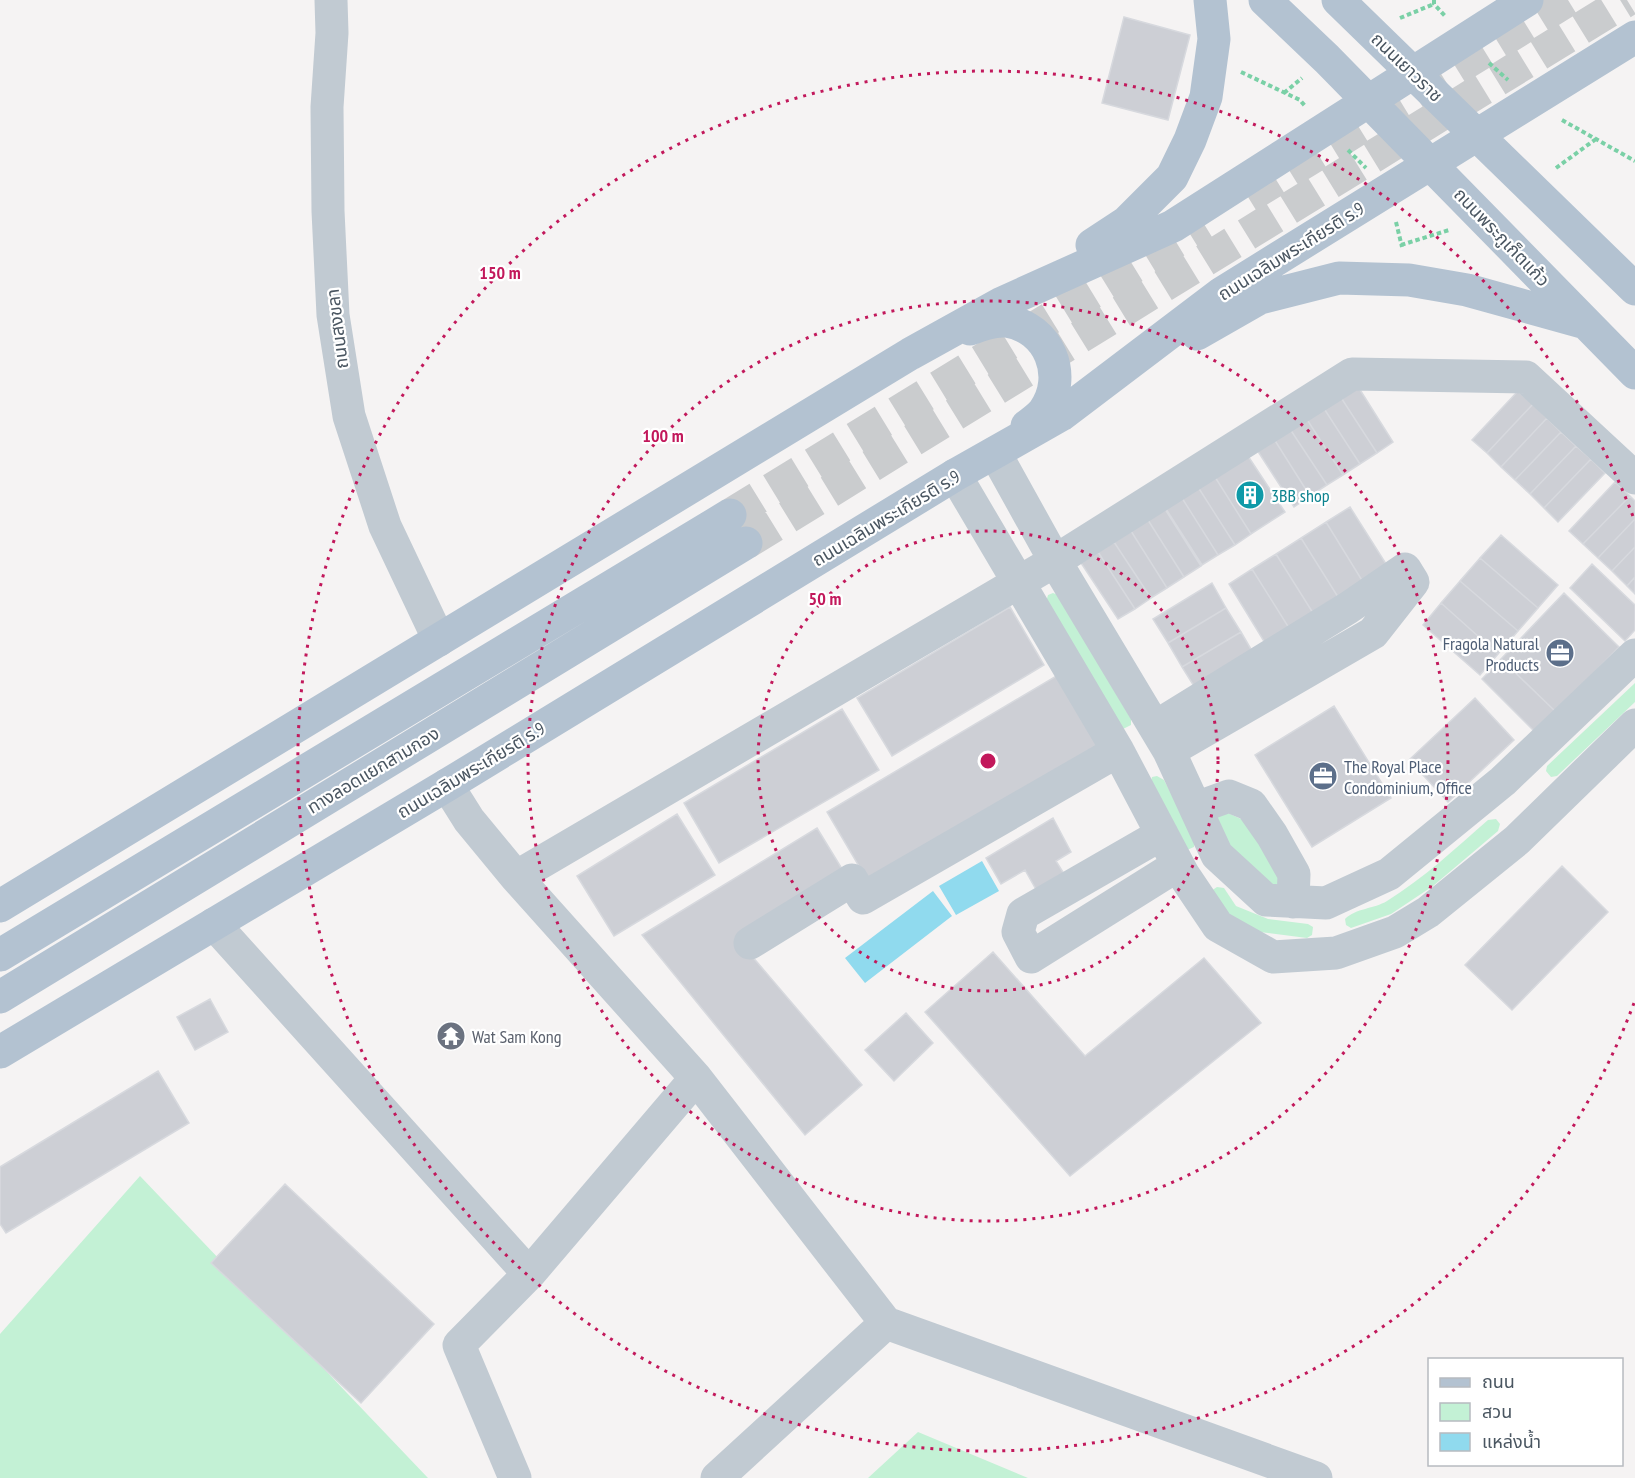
<svg xmlns="http://www.w3.org/2000/svg" width="1635" height="1478" font-family="'PT Sans Narrow','Noto Sans Thai',sans-serif">
  <style>
    .green { fill: #c3f1d5 }
    .water { fill: #90daee }
    .building { fill: #cdcfd5; stroke: #d7d9de; stroke-width: 1.5 }
    .lines { fill: none; stroke-linecap: round; stroke-linejoin: round }
    .major-tunnel { stroke: #caccce; stroke-width: 33; stroke-dasharray: 33 16; stroke-linecap: butt }
    .path { stroke: #7ad0a6; stroke-width: 4; stroke-dasharray: 4.5 3; stroke-linecap: butt }
    .minor { stroke: #c1cad2; stroke-width: 33 }
    .major { stroke: #b3c2d1; stroke-width: 33 }
    .ring { fill: none; stroke: #c2185b; stroke-width: 3; stroke-dasharray: 3 6 }
    .labels { text-anchor: middle; dominant-baseline: central; stroke-width: 4.5; stroke-linejoin: round; paint-order: stroke }
    .street-label { font-size: 18px; fill: #4a5661; stroke: #fff }
    .culture-label { font-size: 18px; fill: #0d838f; stroke: #fff; text-anchor: start }
    .service-label { font-size: 18px; fill: #4e5e75; stroke: #fff; text-anchor: end }
    .worship-label { font-size: 18px; fill: #5b616d; stroke: #fff; text-anchor: start }
    .centre { fill: #c2185b; stroke: #fff; stroke-width: 3 }
    .ring-label { font-size: 18px; text-anchor: middle; font-weight: bold; fill: #c2185b; stroke: #fff; stroke-width: 4.5; stroke-linejoin: round; paint-order: stroke }
  </style>
  <rect width="100%" height="100%" fill="#f5f3f3"/>
  <!-- green -->
  <path class="green" d="M1053 593 1058 595 1131 719V725L1123 729 1046 602 1048 595Z
    M1635 683V702L1557 776 1551 777 1546 771 1547 766Z
    M1157 776 1164 780 1195 841 1194 847 1187 850 1150 785 1152 777Z
    M1219 809 1252 824 1285 882 1278 891 1227 845 1213 820Z
    M1496 819 1500 824 1498 831 1433 886 1391 914 1351 928 1346 925 1345 919C1356 908 1374 909 1387 901 1424 878 1456 848 1488 820Z
    M1217 887 1224 888 1236 906 1268 919 1308 924 1313 927 1312 935 1307 938 1260 932 1225 916 1211 891Z
    M140 1176 428 1478H0V1334Z
    M918 1432 1028 1478H868Z"/>
  <!-- water -->
  <path class="water" d="M982 861 999 891 956 915 939 886Z
    M933 891 952 916 865 983 845 958Z"/>
  <!-- building -->
  <path class="building" d="M1124 17 1190 35 1168 120 1102 103Z
    M1357 385 1393 442 1377 453 1340 396Z
    M1518 391 1533 404 1487 453 1472 440Z
    M1340 396 1377 453 1360 464 1323 407Z
    M1533 404 1547 418 1501 467 1487 453Z
    M1323 407 1360 464 1343 475 1306 418Z
    M1306 418 1343 475 1327 485 1290 429Z
    M1547 418 1561 432 1515 480 1501 467Z
    M1290 429 1327 485 1310 496 1274 439Z
    M1561 432 1576 446 1530 494 1515 480Z
    M1274 439 1310 496 1294 507 1257 450Z
    M1576 446 1591 459 1544 508 1530 494Z
    M1248 456 1285 512 1251 534 1215 477Z
    M1591 459 1605 473 1558 522 1544 508Z
    M1215 477 1251 534 1235 545 1198 487Z
    M1615 482 1630 496 1583 544 1569 531Z
    M1198 487 1235 545 1218 555 1182 498Z
    M1630 496 1635 501V519L1598 558 1583 544Z
    M1182 498 1218 555 1202 565 1166 509Z
    M1350 507 1388 567 1363 582 1326 522Z
    M1165 509 1201 566 1184 577 1148 520Z
    M1635 519V547L1612 571 1598 558Z
    M1148 520 1184 577 1167 588 1131 531Z
    M1326 522 1363 582 1338 597 1301 538Z
    M1131 531 1167 588 1151 598 1114 542Z
    M1501 535 1558 585 1538 608 1480 558Z
    M1301 538 1338 597 1313 613 1276 554Z
    M1114 542 1151 598 1135 609 1098 552Z
    M1635 547V577L1627 586 1612 571Z
    M1098 552 1135 609 1118 619 1081 563Z
    M1276 554 1313 613 1289 628 1252 569Z
    M1480 558 1538 608 1518 631 1460 581Z
    M1592 564 1635 605V630L1625 641 1570 588Z
    M1252 569 1289 628 1265 643 1229 584Z
    M1635 577V594L1627 586Z
    M1460 581 1518 631 1498 654 1441 603Z
    M1212 583 1226 608 1168 643 1153 619Z
    M1564 593 1619 647 1556 712 1501 659Z
    M1441 603 1498 654 1480 675 1423 625Z
    M1010 607 1044 665 892 756 857 698Z
    M1226 608 1241 632 1182 667 1168 643Z
    M1241 632 1255 656 1197 691 1182 667Z
    M1501 659 1556 712 1536 733 1482 679Z
    M1058 675 1101 749 870 885 827 812Z
    M1475 698 1514 740 1448 802 1409 760Z
    M1334 706 1391 798 1312 847 1255 755Z
    M842 709 879 770 719 863 684 803Z
    M677 814 715 875 614 936 577 876Z
    M1053 818 1071 852 1056 861 1066 877 1038 893 1025 870 1001 884 986 858Z
    M817 828 847 877 739 941 862 1085 805 1135 642 935Z
    M1562 866 1608 912 1512 1010 1465 965Z
    M993 952 1085 1056 1204 958 1261 1023 1070 1176 925 1012Z
    M210 999 228 1032 195 1050 177 1017Z
    M906 1013 933 1043 894 1081 865 1050Z
    M158 1071 189 1123 6 1233 0 1224V1167Z
    M285 1184 434 1324 361 1403 211 1263Z"/>
  <g class="lines">
    <!-- major-tunnel -->
    <path class="major-tunnel" d="M1248 197 1568 0
      M730 515 1204 224
      M746 543 1627 0"/>
    <!-- path -->
    <path class="path" d="M1434 0V4L1445 16
      M1400 18 1434 4
      M1489 63 1508 80
      M1241 72 1300 100 1305 106
      M1284 93 1302 78
      M1562 120 1635 161
      M1348 150 1366 168
      M1556 168 1596 139
      M1396 222 1402 247
      M1401 245 1449 230"/>
    <!-- minor -->
    <path class="minor" d="M331 0 332 33 327 107 328 211 333 315 349 416 385 526 439 640
      M995 453 1055 561 1169 751 1217 855 1266 900 1326 903 1389 874 1503 781 1635 655
      M955 475 1118 751 1183 874 1218 926 1273 957 1336 953 1395 932 1428 912 1517 840 1635 725
      M1155 727 1348 608 1405 569 1413 582 1373 633 1169 751
      M447 785 469 820 516 877 696 1078 886 1323 1316 1478
      M1196 808 1229 796 1251 805 1272 835 1294 874 1293 902
      M1162 834 1023 914 1018 932 1031 957 1178 865
      M516 877 1055 561 1352 374 1526 377 1635 478
      M214 924 529 1274
      M750 943 852 880 863 898 1118 751
      M515 1478 459 1345 529 1274 696 1078
      M717 1478 886 1323"/>
    <!-- major -->
    <path class="major" d="M1265 0 1327 59 1635 373
      M1338 0 1635 289
      M1092 245 1127 222 1172 177 1190 140 1206 97 1214 39 1210 0
      M970 329C982 324 993 320 1006 321 1049 327 1069 376 1044 411 1040 417 1032 422 1027 426
      M1197 334 1260 298 1339 278 1409 280 1467 290 1586 323
      M0 906 910 354 1002 303 1173 226 1527 0
      M0 955 730 515
      M0 997 746 543
      M0 1052 447 785 955 475 1061 415 1222 293 1635 37"/>
  </g>
  <!-- distance rings -->
  <g class="ring">
    <circle cx="988" cy="761" r="230"/>
    <circle cx="988" cy="761" r="460"/>
    <path d="M1634 1003A690 690 0 1 1 1634 519"/>
  </g>
  <!-- icons -->
  <defs>
    <g id="building-disc" transform="scale(1.5)"><circle r="9.5" fill="#0f9aa8" stroke="#fff"/><path d="M-4-6H4V6H1V3H-1V6H-4ZM-2.5-4.3h1.7v1.8h-1.7ZM.8-4.3h1.7v1.8H.8ZM-2.5-1h1.7V.8h-1.7ZM.8-1h1.7V.8H.8Z" fill="#fff"/></g>
    <g id="office-disc" transform="scale(1.5)"><circle r="9.5" fill="#5c6f8a" stroke="#fff"/><path d="M-6-3h4V-5.5h4V-3h4V5H-6ZM-1-4.5V-3h2v-1.5ZM-6 0V1H6V0Z" fill="#fff"/></g>
    <g id="temple-disc" transform="scale(1.5)"><circle r="9.5" fill="#6b7280" stroke="#fff"/><path d="M0-6L5-2H3V0L6.5 2.5H4V6H1.5V3h-3V6H-4V2.5H-6.5L-3 0V-2H-5Z" fill="#fff"/></g>
  </defs>
  <g fill-rule="evenodd">
    <use href="#building-disc" x="1250" y="495"/>
    <use href="#office-disc" x="1560" y="653"/>
    <use href="#office-disc" x="1323" y="776"/>
    <use href="#temple-disc" x="451" y="1036"/>
  </g>
  <g class="labels">
    <!-- street labels -->
    <g class="street-label">
      <text transform="translate(1407 67) rotate(44)">ถนนเยาวราช</text>
      <text transform="translate(1502 237) rotate(46)">ถนนพระภูเก็ตแก้ว</text>
      <text transform="translate(1291 251) rotate(-32)">ถนนเฉลิมพระเกียรติ ร.9</text>
      <text transform="translate(337 329) rotate(-97)">ถนนสงขลา</text>
      <text transform="translate(886 518) rotate(-31)">ถนนเฉลิมพระเกียรติ ร.9</text>
      <text transform="translate(373 770) rotate(-31)">ทางลอดแยกสามกอง</text>
      <text transform="translate(471 770) rotate(-31)">ถนนเฉลิมพระเกียรติ ร.9</text>
    </g>
    <!-- culture labels -->
    <g class="culture-label">
      <text x="1271" y="495">3BB shop</text>
    </g>
    <!-- service labels -->
    <g class="service-label">
      <text x="1539" y="643">Fragola Natural<tspan x="1539" dy="21">Products</tspan></text>
      <text x="1344" y="766" text-anchor="start">The Royal Place<tspan x="1344" dy="21">Condominium, Office</tspan></text>
    </g>
    <!-- worship labels -->
    <g class="worship-label">
      <text x="472" y="1036">Wat Sam Kong</text>
    </g>
  </g>
  <circle cx="988" cy="761" r="9" class="centre"/>
  <g class="ring-label">
    <text x="500" y="279">150 m</text>
    <text x="663" y="442">100 m</text>
    <text x="825" y="605">50 m</text>
  </g>
  <!-- legend -->
  <rect x="1428" y="1358" width="195" height="108" fill="#ffffff" stroke="#b7bbc0" stroke-width="1.5"/>
  <rect x="1440" y="1378" width="30" height="9" fill="#b3c2d1" stroke="#b7bbc0" stroke-width="1.5"/>
  <text x="1482" y="1388" font-size="18" fill="#4a5661">ถนน</text>
  <rect x="1440" y="1403" width="30" height="18" fill="#c3f1d5" stroke="#b7bbc0" stroke-width="1.5"/>
  <text x="1482" y="1418" font-size="18" fill="#4a5661">สวน</text>
  <rect x="1440" y="1433" width="30" height="18" fill="#90daee" stroke="#b7bbc0" stroke-width="1.5"/>
  <text x="1482" y="1448" font-size="18" fill="#4a5661">แหล่งน้ำ</text>
</svg>
